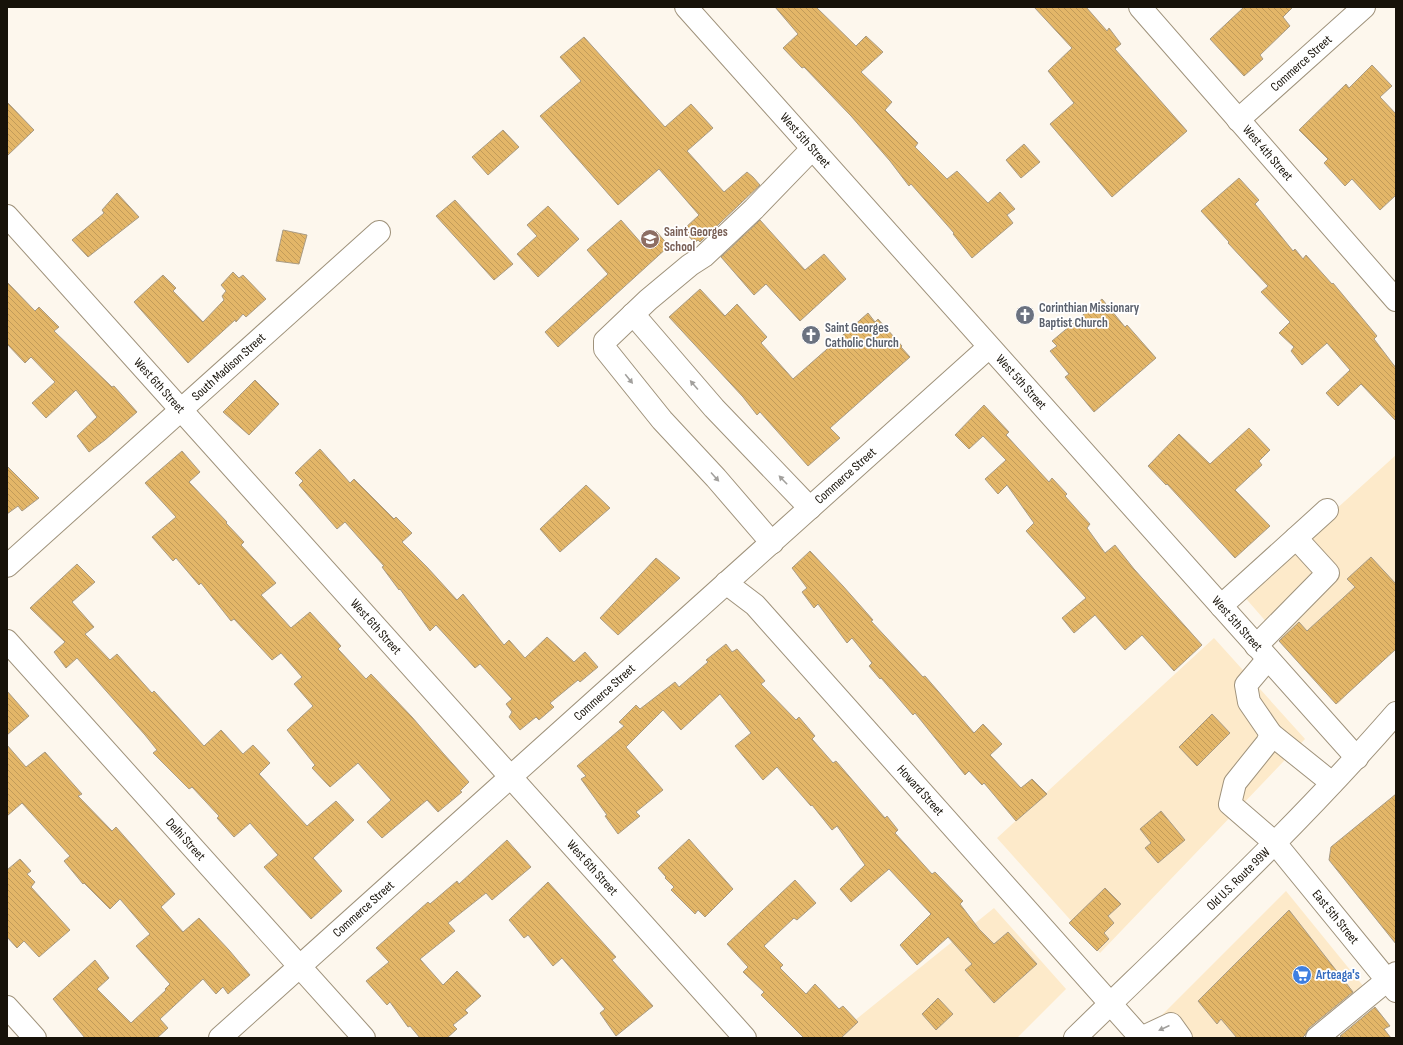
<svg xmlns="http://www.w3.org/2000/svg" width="1403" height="1045" font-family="'Sofia Sans Condensed',sans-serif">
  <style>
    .built { fill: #fdeaca }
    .building { fill: url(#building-back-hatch); stroke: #a99b84 }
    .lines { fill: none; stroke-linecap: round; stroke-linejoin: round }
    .minor-casing { stroke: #9f927b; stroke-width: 24 }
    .major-casing { stroke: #9f927b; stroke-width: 24 }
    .minor { stroke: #fff; stroke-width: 22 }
    .major { stroke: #fff; stroke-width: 22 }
    .oneway { fill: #a2a09d }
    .labels { text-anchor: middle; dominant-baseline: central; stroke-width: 3.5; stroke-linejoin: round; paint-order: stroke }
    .street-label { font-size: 13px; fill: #171209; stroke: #fff }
    .education-label { font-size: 13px; font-weight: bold; fill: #785e54; stroke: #fff; text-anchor: start }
    .worship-label { font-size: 13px; font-weight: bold; fill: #5b616d; stroke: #fff; text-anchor: start }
    .shop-label { font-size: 13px; font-weight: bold; fill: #366cbe; stroke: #fff; text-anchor: start }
  </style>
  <defs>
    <pattern id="building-back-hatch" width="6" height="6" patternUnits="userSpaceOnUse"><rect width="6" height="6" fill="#e3b668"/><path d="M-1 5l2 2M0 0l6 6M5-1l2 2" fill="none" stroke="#c29b59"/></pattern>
  </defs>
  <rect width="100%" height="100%" fill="#fdf7ed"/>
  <!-- built -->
  <path class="built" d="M1396 455V643L1338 704 1242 594Z
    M1214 638 1305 739 1100 953 997 838Z
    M1286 891 1364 987 1300 1038H1139Z
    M994 908 1066 989 1017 1038H833Z"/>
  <!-- building -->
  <path class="building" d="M775 7H816L856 46 866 36 883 52 861 72 892 102 885 110 918 143 915 147 947 179 957 171 988 203 1000 192 1015 209 1007 215 1013 223 972 258 953 234 954 233 911 184 909 186 890 161 851 116 804 67 802 68 783 48 798 34Z
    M1034 7H1086L1107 31 1109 28 1121 44 1115 49 1187 131 1112 197 1050 124 1074 103 1048 71 1072 48Z
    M1244 7H1293L1283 17 1290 26 1260 55 1263 59 1244 76 1210 39Z
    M584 37 665 127 691 104 713 128 687 151 724 192 747 172 753 177 760 185 700 242 698 240 695 243 683 230 699 215 659 169 618 205 540 116 581 81 560 57Z
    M1372 65 1392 86 1380 97 1396 114V195L1380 210 1352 179 1345 186 1324 163 1328 159 1299 130 1346 84 1349 88Z
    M7 102 34 130 7 156Z
    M503 130 519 147 488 175 472 157Z
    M1024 144 1040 162 1021 178 1006 160Z
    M1239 178 1259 200 1255 204 1293 251 1295 249 1303 259 1306 255 1332 284 1333 283 1377 336 1374 339 1396 368V421L1361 384 1338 406 1326 393 1350 370 1327 343 1302 365 1291 351 1294 347 1279 333 1290 322 1261 292 1268 286 1228 243 1229 242 1201 211Z
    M117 193 139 217 88 257 72 240 104 213 102 210Z
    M455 200 513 264 494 280 436 216Z
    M548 206 579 239 538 277 517 254 537 236 527 225Z
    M621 220 642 244 656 231 669 246 558 347 545 332 608 274 587 250Z
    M760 220 805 270 824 254 846 279 800 321 766 284 754 295 721 257Z
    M283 230 307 235 299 264 276 261Z
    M233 272 239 278 243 275 266 299 246 317 243 314 236 322 235 320 188 363 134 302 163 275 176 288 173 291 203 322 224 300 222 296 226 291 221 285Z
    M7 282 35 311 39 307 59 327 54 331 112 387 114 386 137 412 105 440 89 452 77 436 97 417 76 390 46 418 32 403 55 382 31 357 25 363 7 344Z
    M700 289 725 316 737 304 767 337 761 343 793 379 868 313 875 322 878 319 902 346 901 347 910 357 830 428 840 438 808 466 760 412 757 415 743 397 669 317Z
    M1102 299 1125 327 1127 325 1156 358 1094 412 1065 377 1069 374 1050 351 1057 346 1052 341Z
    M255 380 279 404 249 435 223 412Z
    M984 405 1009 432 1006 435 1049 482 1052 478 1067 494 1065 496 1090 524 1087 528 1105 553 1115 545 1134 569 1202 645 1174 671 1142 635 1125 650 1095 615 1074 633 1062 618 1086 598 1026 531 1034 523 1007 485 998 494 985 479 1006 460 983 436 969 449 955 435Z
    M1249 428 1270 450 1259 461 1262 465 1235 490 1270 526 1235 558 1167 484 1166 485 1148 466 1179 434 1210 464Z
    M320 449 350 483 354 479 394 519 396 517 412 533 402 542 427 567 457 600 463 594 504 645 509 640 525 658 547 637 574 662 585 652 598 667 580 682 578 680 550 703 554 707 539 720 536 717 520 730 509 717 512 712 506 704 512 699 480 664 475 668 436 625 430 631 400 589 399 590 382 567 384 566 345 522 337 529 299 485 303 481 295 473Z
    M182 451 200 472 189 482 227 522 226 523 244 542 241 545 276 583 261 595 291 628 310 612 341 646 338 649 366 679 371 674 412 717 443 753 469 782 460 791 462 792 438 812 427 800 382 838 367 822 391 800 358 763 330 787 312 768 315 765 287 730 313 706 294 684 302 677 281 653 272 660 234 619 231 621 201 583 199 585 176 558 173 561 152 537 176 517 145 483Z
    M7 466 39 498 22 511 18 506 7 514Z
    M586 485 610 508 560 552 540 529Z
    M810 551 843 586 873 620 871 621 923 677 925 676 974 733 983 724 1002 744 990 755 1021 788 1032 779 1047 794 1016 821 984 783 982 785 969 771 965 775 915 713 913 715 881 678 880 679 869 666 872 663 852 638 847 643 818 604 814 608 802 592 807 588 792 568Z
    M1371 557 1396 584V649L1336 704 1279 641 1299 622 1307 631 1355 587 1347 579Z
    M656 558 680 578 618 635 600 618Z
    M77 564 95 582 72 602 94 627 85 634 110 660 117 654 152 693 154 691 204 746 221 730 243 754 253 745 270 763 259 774 307 826 336 801 354 820 313 858 342 891 311 919 264 867 278 855 250 823 234 837 217 818 219 816 192 787 189 789 153 753 157 750 145 735 77 658 66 668 54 652 65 642 30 608Z
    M726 644 732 652 737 649 765 681 761 684 796 720 799 717 815 736 812 739 833 763 836 761 885 818 887 816 898 830 895 833 914 854 932 874 935 872 963 901 960 904 979 929 994 944 1008 932 1037 964 994 1003 965 970 972 964 948 937 917 965 900 945 931 914 889 869 851 902 840 889 865 865 837 826 832 830 812 805 811 806 777 767 763 780 735 746 751 733 720 694 681 730 663 710 626 747 663 790 636 812 640 816 618 834 605 816 607 815 581 779 586 776 577 766 624 726 619 722 636 705 640 709 675 682 679 687 708 662 706 660Z
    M7 691 29 716 7 735Z
    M1212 714 1230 733 1197 766 1179 747Z
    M7 745 26 767 45 752 82 794 78 796 112 831 116 827 175 894 161 907 183 932 199 918 229 950 250 975 228 994 223 987 216 994 203 979 160 1019 168 1028 157 1038H85L53 999 95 960 109 978 97 989 131 1023 166 990 165 989 170 984 136 946 150 934 120 899 110 909 84 883 83 884 64 861 70 856 22 803 7 816Z
    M1396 794V944L1329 860 1331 847Z
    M1161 811 1185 840 1158 863 1145 848 1151 843 1140 829Z
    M689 839 733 889 705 917 698 910 695 914 671 890 674 887 665 878 666 877 658 868Z
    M507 840 531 867 492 900 486 893 448 923 455 931 420 959 443 985 457 971 481 996 465 1010 468 1013 453 1025 457 1029 447 1038H420L410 1026 408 1027 390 1002 387 1005 366 981 389 962 376 948 428 902 430 904 457 881 459 884Z
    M20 859 31 871 27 874 35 882 31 887 70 930 39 957 24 941 17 948 7 937V870Z
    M795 880 816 903 797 920 794 918 764 946 783 965 780 968 806 994 815 984 839 1009 843 1006 858 1022 841 1038H804L761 995 764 992 743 972 748 967 727 944Z
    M548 882 616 957 612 960 653 1006 616 1036 600 1013 605 1009 562 958 553 966 528 935 524 938 509 920Z
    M1105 888 1121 904 1108 916 1114 923 1104 933 1109 939 1097 951 1069 923Z
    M1289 910 1353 992 1309 1028 1305 1035 1302 1038H1237L1221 1019 1217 1024 1198 1001Z
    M938 998 953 1014 936 1030 922 1014Z
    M1375 1007 1390 1026 1384 1029 1391 1038H1342L1340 1036Z"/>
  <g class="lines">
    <!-- minor casing -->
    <g class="minor-casing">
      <g id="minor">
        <path id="s1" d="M686 7 1357 758"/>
        <path id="s2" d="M1140 7 1396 300"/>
        <path id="s3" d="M1238 120 1364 7"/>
        <path id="s4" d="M7 216 745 1038"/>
        <path d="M633 314 714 408 810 508"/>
        <path d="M772 543 716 478 662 420 605 349V341L648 300 690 265 704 256 754 209 812 149"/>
        <path id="s5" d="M7 566 379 232"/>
        <path id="s6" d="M726 583 755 605 1141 1038"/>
        <path d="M1221 606 1327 510"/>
        <path id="s7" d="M7 641 364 1038"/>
        <path d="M1256 646 1328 573 1296 538"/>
        <path id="s8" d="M1268 659 1246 685 1249 702 1271 734 1267 743 1235 783 1230 804 1275 843 1396 991"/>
        <path d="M1271 734 1332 783"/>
        <path d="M7 1007 35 1038"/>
        <path id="s9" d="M220 1038 989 347"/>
        <path d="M1141 1038 1171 1024 1181 1038"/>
        <path d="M1317 1038 1396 973"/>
      </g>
    </g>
    <!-- major casing -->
    <g class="major-casing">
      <g id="major">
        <path id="s10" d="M1075 1038C1184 932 1296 828 1396 713"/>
      </g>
    </g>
    <!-- minor -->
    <use href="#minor" class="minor"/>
    <!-- major -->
    <use href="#major" class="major"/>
  </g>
  <!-- one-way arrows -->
  <defs><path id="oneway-solid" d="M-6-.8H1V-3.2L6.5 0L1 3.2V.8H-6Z"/></defs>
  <g class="oneway">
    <use href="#oneway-solid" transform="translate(629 379) rotate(51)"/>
    <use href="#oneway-solid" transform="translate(694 385) rotate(-131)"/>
    <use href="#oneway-solid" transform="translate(715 477) rotate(48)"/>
    <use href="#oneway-solid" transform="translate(783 480) rotate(-134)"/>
    <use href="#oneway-solid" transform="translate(1164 1028) rotate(156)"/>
  </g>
  <!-- icons -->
  <defs>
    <g id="school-disc" transform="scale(1)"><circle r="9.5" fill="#8d6e63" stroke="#fff"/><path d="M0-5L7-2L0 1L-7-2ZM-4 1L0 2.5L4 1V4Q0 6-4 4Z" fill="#fff"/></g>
    <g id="church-disc" transform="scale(1)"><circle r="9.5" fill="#6b7280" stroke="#fff"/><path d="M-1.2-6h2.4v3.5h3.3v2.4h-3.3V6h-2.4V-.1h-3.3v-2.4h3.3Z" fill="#fff"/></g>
    <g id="supermarket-disc" transform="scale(1)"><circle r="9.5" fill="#3f7fe0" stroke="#fff"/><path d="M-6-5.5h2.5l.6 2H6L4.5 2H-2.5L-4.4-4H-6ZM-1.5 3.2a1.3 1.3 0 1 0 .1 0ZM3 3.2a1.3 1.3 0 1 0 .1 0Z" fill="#fff"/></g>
  </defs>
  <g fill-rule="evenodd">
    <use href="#school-disc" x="650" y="239"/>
    <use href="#church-disc" x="1025" y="315"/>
    <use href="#church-disc" x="811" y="335"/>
    <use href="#supermarket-disc" x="1302" y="975"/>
  </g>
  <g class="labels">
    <!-- street labels -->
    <g class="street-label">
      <text stroke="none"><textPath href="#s3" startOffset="85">Commerce Street</textPath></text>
      <text stroke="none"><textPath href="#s1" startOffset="179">West 5th Street</textPath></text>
      <text stroke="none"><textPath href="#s2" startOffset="194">West 4th Street</textPath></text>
      <text stroke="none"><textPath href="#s5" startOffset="298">South Madison Street</textPath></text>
      <text stroke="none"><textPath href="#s1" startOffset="503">West 5th Street</textPath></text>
      <text stroke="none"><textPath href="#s4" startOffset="228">West 6th Street</textPath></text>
      <text stroke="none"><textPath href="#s9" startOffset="841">Commerce Street</textPath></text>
      <text stroke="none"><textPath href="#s1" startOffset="827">West 5th Street</textPath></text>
      <text stroke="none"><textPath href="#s4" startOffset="552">West 6th Street</textPath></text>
      <text stroke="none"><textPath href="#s9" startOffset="517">Commerce Street</textPath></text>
      <text stroke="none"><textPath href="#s6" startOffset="285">Howard Street</textPath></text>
      <text stroke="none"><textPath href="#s7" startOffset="267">Delhi Street</textPath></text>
      <text stroke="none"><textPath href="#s4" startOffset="876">West 6th Street</textPath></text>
      <text stroke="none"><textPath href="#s10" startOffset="228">Old U.S. Route 99W</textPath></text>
      <text stroke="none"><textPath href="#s9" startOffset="193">Commerce Street</textPath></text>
      <text stroke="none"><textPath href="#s8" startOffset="328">East 5th Street</textPath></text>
    </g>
    <!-- education labels -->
    <g class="education-label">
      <text x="664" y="232">Saint Georges<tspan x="664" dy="15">School</tspan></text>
    </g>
    <!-- worship labels -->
    <g class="worship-label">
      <text x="1039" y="308">Corinthian Missionary<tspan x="1039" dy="15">Baptist Church</tspan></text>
      <text x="825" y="328">Saint Georges<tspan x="825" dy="15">Catholic Church</tspan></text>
    </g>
    <!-- shop labels -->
    <g class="shop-label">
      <text x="1316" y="975">Arteaga's</text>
    </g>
  </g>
  <!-- border -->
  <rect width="1403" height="1045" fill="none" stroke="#171209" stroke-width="16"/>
</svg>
